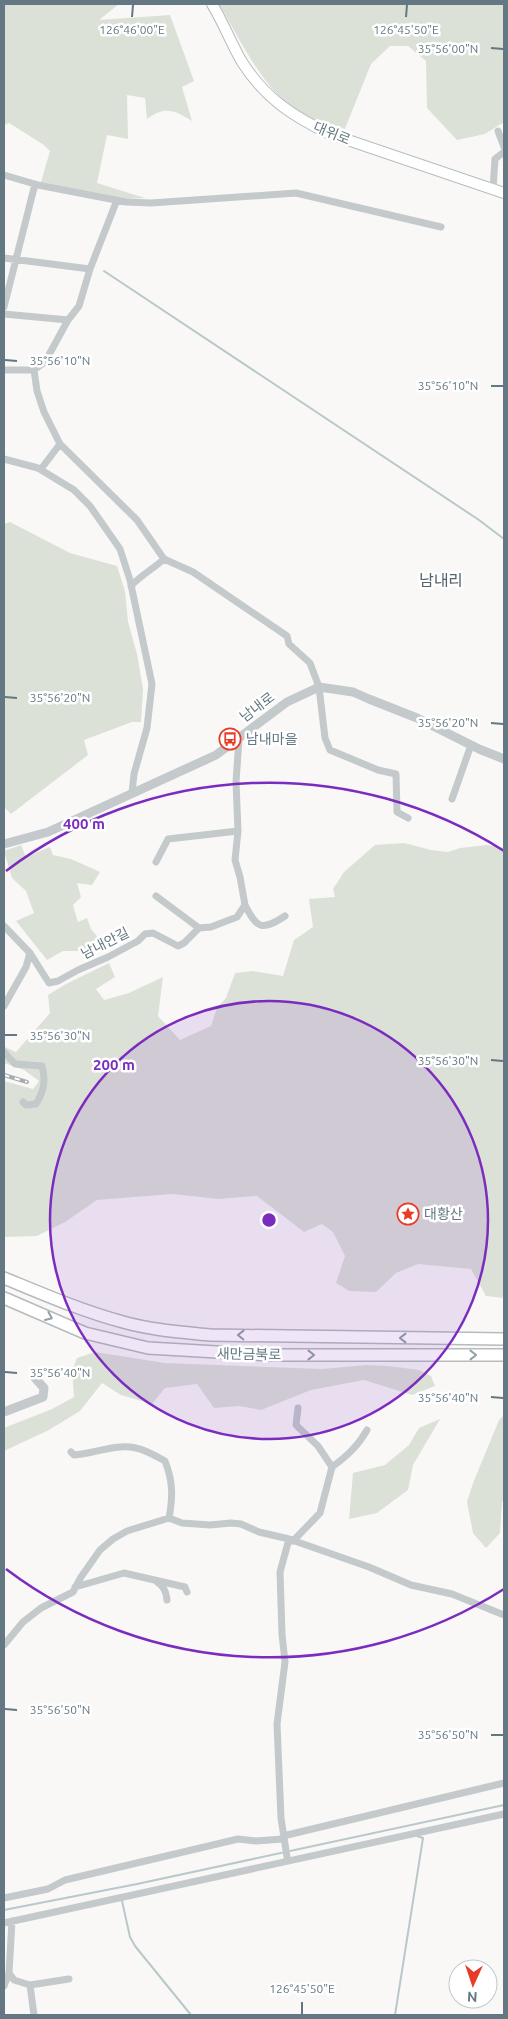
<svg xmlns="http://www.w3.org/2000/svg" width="508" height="2019" font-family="Ubuntu,'Noto Sans KR',sans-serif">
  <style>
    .green { fill: #dbe1d7 }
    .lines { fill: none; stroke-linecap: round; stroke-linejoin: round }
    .stream { stroke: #b9c8ca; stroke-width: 2 }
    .secondary-casing { stroke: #b6bdc0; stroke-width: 12 }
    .trunk-casing { stroke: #b7bbbe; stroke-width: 14 }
    .minor { stroke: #c4c9cc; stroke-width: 7 }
    .tertiary { stroke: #c4c9cc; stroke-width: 9 }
    .secondary { stroke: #fff; stroke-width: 10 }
    .trunk { stroke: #fff; stroke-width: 11 }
    .rail-casing { stroke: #a4adb1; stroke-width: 4 }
    .rail { stroke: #fff; stroke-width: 2; stroke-dasharray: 5.5; stroke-linecap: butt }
    .oneway { stroke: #92a0a8 }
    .ticks { fill: none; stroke: #637882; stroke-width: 2 }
    .ring { fill: none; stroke: #7b2cbf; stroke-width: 2.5 }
    .labels { text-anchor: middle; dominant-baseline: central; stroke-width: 5; stroke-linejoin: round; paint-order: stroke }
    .street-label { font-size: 14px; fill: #637882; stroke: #fff }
    .poi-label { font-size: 14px; fill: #637882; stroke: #fff; text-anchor: start }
    .quarter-label { font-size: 16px; fill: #55656d; stroke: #fff }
    .ticks-label { font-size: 12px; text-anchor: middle; fill: #637882; stroke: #fff; stroke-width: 5; stroke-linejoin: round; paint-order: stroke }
    .centre { fill: #7b2cbf; stroke: #fff; stroke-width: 2.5 }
    .ring-label { font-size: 15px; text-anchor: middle; font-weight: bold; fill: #7b2cbf; stroke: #fff; stroke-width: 5; stroke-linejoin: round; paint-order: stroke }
  </style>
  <rect width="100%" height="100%" fill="#f9f8f6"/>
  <!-- green -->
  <path class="green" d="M4 4H119L99 20 170 15 194 81 182 87 192 121C174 110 165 106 147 119L145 98 127 95 128 139 107 135 97 183 145 198 126 199 41 182 50 151 44 145 9 123 4 125Z
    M219 4H504V122L485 134 457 140 427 108 426 61 408 46H390L371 64 344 131C333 128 318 125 307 119 265 94 243 45 219 4Z
    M10 522 70 553 117 566 125 591 128 622 137 654 143 689 141 722H132L84 740 88 755 11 814 4 807V524Z
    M404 843 431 850 448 852 460 848 487 845 504 848V1298L486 1296 471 1269 418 1264 396 1273 376 1292 349 1291 336 1283 345 1256 333 1232 322 1224 304 1232 257 1196 218 1199 173 1194 97 1200 65 1222 37 1236 4 1237V1081L33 1089 39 1081 24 1070 4 1063V1039L5 1047 16 1052 50 1013 48 995 66 984 109 963 115 977 96 989 104 1000 129 993 163 977 158 1016 180 1040 211 1026 217 1008 226 998 235 973 253 971 283 976 294 940 313 927 309 899 335 897 333 889 344 872 375 845Z
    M21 845 26 857 50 847 53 855 71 859 100 872 92 885 77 883 81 897 73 905 78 922 87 918 91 929 100 940 92 951H63L47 960 16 921 34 913 26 891 12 878 4 851Z
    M95 1352 165 1363 322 1369 366 1365 389 1366 419 1370 431 1376 435 1386 412 1395 364 1380 311 1390 261 1410 239 1406 214 1408 197 1384 165 1388 152 1404 121 1395 102 1383 80 1411 49 1430 4 1451V1428L52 1409 74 1397 72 1371 77 1358Z
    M504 1415V1499L502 1502 500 1533 486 1548 473 1533 467 1502 473 1483 499 1420Z
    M440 1419 413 1465 408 1490 377 1513 349 1519 353 1473 385 1465 409 1445 419 1428Z"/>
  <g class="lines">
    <!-- stream -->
    <path class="stream" d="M104 271 479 520 504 539
      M122 1901 130 1937 135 1946 191 2015
      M4 1910 137 1884 504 1805
      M395 2015 423 1838 417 1836"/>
    <!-- secondary casing -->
    <g class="secondary-casing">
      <path id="secondary" d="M212 4C223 22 231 43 242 62 265 98 292 116 330 134L504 193"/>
    </g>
    <!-- trunk casing -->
    <g class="trunk-casing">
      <path id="trunk" d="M4 1278C43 1294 82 1311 123 1322 151 1330 181 1332 210 1335L504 1339
        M4 1298 85 1333 148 1348 270 1355H504"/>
    </g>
    <!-- minor -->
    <path class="minor" d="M498 131 504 147
      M4 175 38 185 126 202 151 203 296 193 441 227
      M493 189 495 159 504 152
      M4 258 90 269 79 306 68 320 45 362 34 370 37 391 44 412 60 444 137 520 164 559 193 572 287 636 289 644 310 663 319 687 325 738 330 750 378 770 396 774 397 812 408 818
      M90 269 117 200
      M4 307 35 184
      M4 314 68 320
      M4 370H34
      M4 459 38 468 74 490 90 506 120 549 130 580 152 684 147 728 134 774 132 793
      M41 469 60 444
      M131 586C141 575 153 569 164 559
      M452 799 471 745
      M156 862 168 839 238 831
      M156 896 199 928
      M245 905C257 929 262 931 285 916
      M4 926 30 953 49 983 58 981 78 970 108 957 138 941 145 934 153 933 178 946 184 943 199 928 211 927 237 917 245 905 240 877 235 860 238 831 236 782 239 739
      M4 1006 26 967 30 953
      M4 1052 15 1064 42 1066C46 1080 44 1091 36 1104L26 1105 23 1102
      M71 1452 74 1455C94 1454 116 1443 136 1448 146 1450 156 1456 165 1461 173 1481 173 1497 169 1518
      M332 1467C347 1456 358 1446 367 1430
      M293 1541 320 1513 332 1467 318 1446 296 1425 298 1408
      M156 1581C164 1587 166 1591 167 1600
      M75 1587 124 1573 185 1587 187 1592
      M4 1645 23 1622 41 1608 73 1592 81 1577 100 1550 113 1539 127 1531 169 1518 182 1523 210 1525 231 1523 241 1524 259 1532 289 1539 369 1567 411 1585 452 1594 504 1615
      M283 1836 504 1783
      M287 1857 281 1818 277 1724 285 1662 282 1634 280 1572 289 1539
      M4 1898 48 1889 65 1880 238 1839 256 1841 283 1839
      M12 1921 9 1973 14 1980 30 1985 34 2015
      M4 1923 504 1814
      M30 1985 69 1979
      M4 1986 9 1973"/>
    <!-- tertiary -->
    <path class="tertiary" d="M4 844 48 832 216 755 287 702 319 687 353 692 369 699 417 718 479 749 504 759
      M4 1412 43 1397 44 1388 35 1378"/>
    <!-- secondary -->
    <use href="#secondary" class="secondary"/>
    <!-- trunk -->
    <use href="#trunk" class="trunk"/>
    <!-- rail casing -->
    <g class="rail-casing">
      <path id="rail" d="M4 1075 27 1082"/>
    </g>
    <!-- rail -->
    <use href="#rail" class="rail"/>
  </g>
  <!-- one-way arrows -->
  <defs><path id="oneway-chevron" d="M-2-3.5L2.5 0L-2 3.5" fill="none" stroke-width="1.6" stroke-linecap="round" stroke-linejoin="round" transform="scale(1.25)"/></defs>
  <g class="oneway">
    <use href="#oneway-chevron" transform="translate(49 1317) rotate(23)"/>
    <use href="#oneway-chevron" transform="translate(241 1335) rotate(-179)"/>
    <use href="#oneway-chevron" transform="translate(403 1338) rotate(-180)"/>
    <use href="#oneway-chevron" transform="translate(311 1355)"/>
    <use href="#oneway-chevron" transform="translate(473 1355)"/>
  </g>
  <!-- ticks -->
  <path class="ticks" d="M132 17 133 5M406 17 407 5M491 48 503 49M5 360 17 361M491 386H503M5 697 17 698M491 723 503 724M5 1035H17M491 1060 503 1061M5 1372 17 1373M491 1397 503 1398M5 1709 17 1710M491 1735H503M302 2014V2002"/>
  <!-- distance rings -->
  <circle cx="269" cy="1220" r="219" fill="#7b2cbf" fill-opacity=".12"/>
  <g class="ring">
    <circle cx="269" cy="1220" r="219"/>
    <path d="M504 1589A437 437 0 0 1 6 1569M6 871A437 437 0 0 1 504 851"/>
  </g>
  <!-- icons -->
  <defs>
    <g id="bus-ring" transform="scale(1.125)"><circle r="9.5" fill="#fff" stroke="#e73c28" stroke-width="1.5"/><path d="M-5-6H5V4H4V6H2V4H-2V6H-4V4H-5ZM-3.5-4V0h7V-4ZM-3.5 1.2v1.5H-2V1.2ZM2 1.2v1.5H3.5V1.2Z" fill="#e73c28"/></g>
    <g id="sight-ring" transform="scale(1.125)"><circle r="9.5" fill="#fff" stroke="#e73c28" stroke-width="1.5"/><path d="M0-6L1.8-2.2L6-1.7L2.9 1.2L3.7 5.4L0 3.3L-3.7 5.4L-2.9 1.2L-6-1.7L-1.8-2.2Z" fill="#e73c28"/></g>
  </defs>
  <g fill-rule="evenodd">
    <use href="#bus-ring" x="230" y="739"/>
    <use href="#sight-ring" x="408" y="1214"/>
  </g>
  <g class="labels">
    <!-- street labels -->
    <g class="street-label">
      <text transform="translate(332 133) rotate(22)">대위로</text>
      <text transform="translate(257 707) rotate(-37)">남내로</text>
      <text transform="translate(105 943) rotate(-27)">남내안길</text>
      <text transform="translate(249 1354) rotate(1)">새만금북로</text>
    </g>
    <!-- poi labels -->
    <g class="poi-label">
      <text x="246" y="739">남내마을</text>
      <text x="424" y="1214">대황산</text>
    </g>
    <!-- quarter labels -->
    <g class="quarter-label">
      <text x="441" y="580">남내리</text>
    </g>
  </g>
  <g class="ticks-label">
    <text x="132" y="34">126°46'00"E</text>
    <text x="406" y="34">126°45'50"E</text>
    <text x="448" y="53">35°56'00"N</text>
    <text x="60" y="365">35°56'10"N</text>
    <text x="448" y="390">35°56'10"N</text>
    <text x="60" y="702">35°56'20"N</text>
    <text x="448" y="727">35°56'20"N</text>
    <text x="60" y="1040">35°56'30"N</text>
    <text x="448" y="1065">35°56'30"N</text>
    <text x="60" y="1377">35°56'40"N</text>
    <text x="448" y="1402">35°56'40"N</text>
    <text x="60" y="1714">35°56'50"N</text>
    <text x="448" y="1739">35°56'50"N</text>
    <text x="302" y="1993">126°45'50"E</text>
  </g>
  <circle cx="269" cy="1220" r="8" class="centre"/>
  <g class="ring-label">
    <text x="84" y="829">400 m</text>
    <text x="114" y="1070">200 m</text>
  </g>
  <!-- border -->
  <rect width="508" height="2019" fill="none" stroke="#637882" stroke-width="10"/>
  <!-- north arrow -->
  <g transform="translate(473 1984) rotate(183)"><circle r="24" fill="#ffffff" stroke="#c1c9cd"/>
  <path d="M0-4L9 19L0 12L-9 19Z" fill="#e73c28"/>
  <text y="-8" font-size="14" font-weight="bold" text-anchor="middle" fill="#637882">N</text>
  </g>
</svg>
